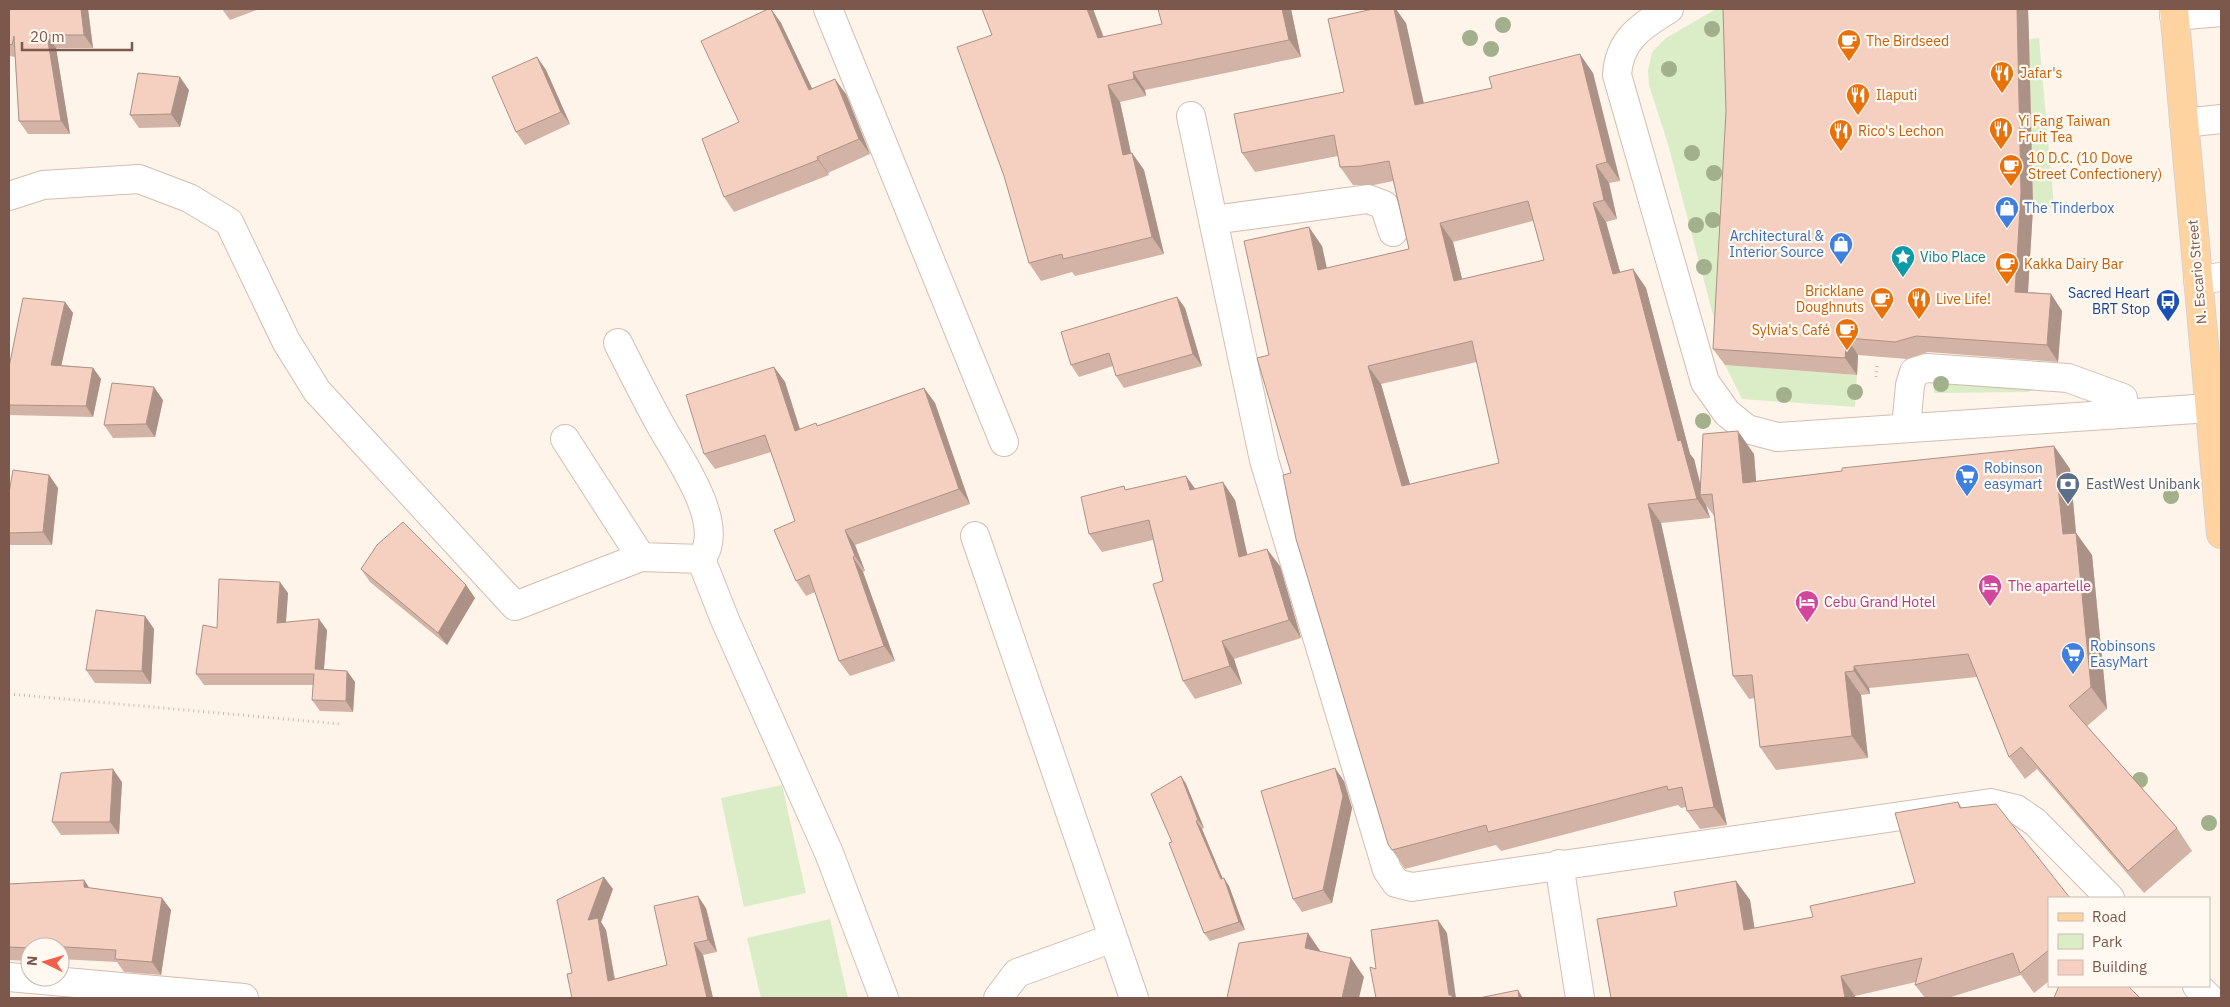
<svg xmlns="http://www.w3.org/2000/svg" width="2230" height="1007" font-family="'IBM Plex Sans',sans-serif">
  <style>
    .green { fill: #daedc7 }
    .lines { fill: none; stroke-linecap: round; stroke-linejoin: round }
    .minor-casing { stroke: #d4bdb1; stroke-width: 30 }
    .major-casing { stroke: #dad0cd; stroke-width: 30 }
    .path { stroke: #dbb3a2; stroke-width: 3; stroke-dasharray: 1 4; stroke-linecap: butt }
    .minor { stroke: #fff; stroke-width: 28 }
    .major { stroke: #ffd3a0; stroke-width: 28 }
    .tree { fill: #a2b18c }
    .wall { fill: #d3b3a5; fill-rule: evenodd }
    .shaded-wall { fill: #ac9286 }
    .building { fill: #f5d0c0; stroke: #ac9286; fill-rule: evenodd }
    .labels { text-anchor: middle; dominant-baseline: central; stroke-width: 4.5; stroke-linejoin: round; paint-order: stroke }
    .food-label { font-size: 14px; fill: #c56008; stroke: #fff9f2; text-anchor: start }
    .shop-label { font-size: 14px; fill: #366cbe; stroke: #fff9f2; text-anchor: start }
    .culture-label { font-size: 14px; fill: #0d838f; stroke: #fff9f2; text-anchor: start }
    .street-label { font-size: 14px; fill: #7b584b; stroke: #fff9f2 }
    .transit-label { font-size: 14px; fill: #164399; stroke: #fff9f2; text-anchor: end }
    .service-label { font-size: 14px; fill: #4e5e75; stroke: #fff9f2; text-anchor: start }
    .hotel-label { font-size: 14px; fill: #b23c85; stroke: #fff9f2; text-anchor: start }
  </style>
  <rect width="100%" height="100%" fill="#fef4ea"/>
  <!-- green -->
  <path class="green" d="M1716 9H1734L1717 317 1713 315 1668 144 1649 85 1648 71 1652 52 1666 38Z
    M2039 38 2054 207 2033 208 2029 39Z
    M1725 365 1857 375 1855 407 1742 399Z
    M2051 381 2028 392 1934 393 1933 382Z
    M782 785 806 893 744 907 721 798Z
    M830 919 848 998H761L747 938Z"/>
  <g class="lines">
    <!-- minor casing -->
    <g class="minor-casing">
      <path id="minor" d="M828 9 1004 442
        M1669 9C1641 26 1619 40 1617 75L1705 382 1727 413 1747 429 1777 437 2210 408
        M2174 16 2221 12
        M1191 116 1264 460 1387 870 1396 883 1412 887 1991 803 2016 809 2035 822 2110 898
        M2184 123 2221 119
        M9 196 43 185 139 179 189 198 229 222 286 341 317 391 515 606 641 557 701 559
        M1213 220 1368 199 1384 205 1393 232
        M2198 280 2221 277
        M618 343C632 371 646 399 661 426 678 457 728 525 701 559
        M1906 428 1910 385 1914 372 1927 368 2068 378 2123 398
        M565 439 641 557
        M975 536 1134 998
        M701 559 725 620 829 853 884 998
        M1559 864 1580 998
        M9 977 244 998
        M2197 986 2209 998
        M998 998 1017 973 1113 938"/>
    </g>
    <!-- major casing -->
    <g class="major-casing">
      <path id="major" d="M2174 9 2221 534"/>
    </g>
    <!-- path -->
    <path class="path" d="M1876 377 1877 365
      M9 694 340 724"/>
    <!-- minor -->
    <use href="#minor" class="minor"/>
    <!-- major -->
    <use href="#major" class="major"/>
  </g>
  <!-- trees -->
  <g class="tree">
    <circle cx="1503" cy="25" r="8"/>
    <circle cx="1712" cy="29" r="8"/>
    <circle cx="1470" cy="38" r="8"/>
    <circle cx="1491" cy="49" r="8"/>
    <circle cx="1669" cy="69" r="8"/>
    <circle cx="1692" cy="153" r="8"/>
    <circle cx="1714" cy="173" r="8"/>
    <circle cx="1713" cy="220" r="8"/>
    <circle cx="1696" cy="225" r="8"/>
    <circle cx="1704" cy="267" r="8"/>
    <circle cx="1941" cy="384" r="8"/>
    <circle cx="1855" cy="392" r="8"/>
    <circle cx="1784" cy="395" r="8"/>
    <circle cx="1703" cy="421" r="8"/>
    <circle cx="2171" cy="496" r="8"/>
    <circle cx="2140" cy="780" r="8"/>
    <circle cx="2209" cy="823" r="8"/>
  </g>
  <!-- wall -->
  <path class="wall" d="M9 9H88L93 48H56L70 134H28L19 121 15 57 9 56Z
    M222 9H259L230 20Z
    M771 9 781 23 812 89 846 94 870 154 828 173 829 175 734 212 724 197 739 122Z
    M982 9H1093L1104 37 1162 24 1158 9H1291L1301 57 1145 90 1146 96 1120 102 1131 153H1132L1144 170 1164 254 1075 276 1072 272 1041 281 1029 263 992 35Z
    M1723 9H2028L2029 39 2033 208 2028 292 2051 294 2062 311 2058 362 1928 352 1907 359 1858 355 1857 375 1725 365 1713 349 1726 111Z
    M1406 23 1424 103 1593 73 1620 181 1609 183 1617 219 1606 222 1620 272 1633 269 1646 288 1690 454 1694 459 1700 483 1754 454 1756 481 2054 446 2070 469 2076 533 2092 555 2107 709 2087 726 2177 828 2192 851 2144 893 2037 769 2025 779 2009 757 1977 677 1869 688 1870 694 1861 695 1868 758 1776 770 1760 747 1755 698 1749 699 1733 676 1714 516 1706 505 1710 518 1661 523 1727 825 1700 829 1687 811 1686 807 1681 808 1678 805 1501 851 1496 845 1405 869 1388 844 1291 473 1269 355 1322 246 1327 268 1409 249 1393 181 1374 185H1353L1340 167 1338 156 1255 172 1242 153 1344 92ZM1533 221 1544 260 1462 279 1453 242ZM1477 362 1499 463 1410 485 1381 384Z
    M537 57 546 70 570 124 525 145 516 132Z
    M189 90 180 127 139 128 130 115Z
    M1177 297 1185 308 1202 366 1124 388 1116 376 1113 366 1079 377 1071 365Z
    M65 302 73 313 61 365 93 368 101 379 93 417 9 415V367Z
    M774 367 785 382 800 429 818 426 924 388 935 403 970 504 855 545 865 571 863 572 895 661 850 676 839 661 815 592 806 596 796 581 795 521 771 452 715 469 704 454Z
    M163 400 155 437 113 438 104 425Z
    M49 475 58 488 52 545H10L9 544V493Z
    M1195 488 1235 500 1247 555 1280 566 1301 638 1234 659 1242 684 1195 699 1183 681 1163 581 1153 540 1102 552 1089 534 1126 489Z
    M361 569 466 585 475 598 447 645 370 582Z
    M288 593 286 623 327 630 324 669 347 671 355 682 353 712 320 711 312 700 313 685H204L196 674 217 628Z
    M145 616 154 629 151 684 95 683 86 670Z
    M1181 776 1186 784 1204 828 1202 829 1223 879 1229 886 1245 930 1210 941 1204 933 1172 842Z
    M1344 781 1352 808 1332 903 1302 912 1293 899Z
    M122 782 119 834 61 835 52 822Z
    M1958 802 1962 808 2049 898V981L2034 993 2021 975 1948 998H1925L1915 985 1916 982 1855 996 1677 906 1736 881 1750 900 1754 928 1813 917 1915 883Z
    M84 880 89 888 162 898 171 910 161 975 124 972 117 962 60 959V947H30V961L9 960V884Z
    M613 889 601 922 606 930 615 979 667 965 706 908 717 952 703 955 713 998 572 973Z"/>
  <!-- shaded-wall -->
  <path class="shaded-wall" d="M81 9H88L93 48 84 35Z
    M771 9 781 23 820 105 809 90Z
    M1087 9H1093L1110 56 1098 38Z
    M1282 9H1291L1301 57 1289 40Z
    M1394 9H1396L1406 23 1428 124 1415 105Z
    M2017 9H2028L2029 39 2033 208 2027 308 2015 292Z
    M47 35 56 48 70 134 61 121Z
    M1580 54 1593 73 1620 181 1607 162Z
    M537 57 546 70 570 124 561 112Z
    M1133 72 1145 90 1146 96 1134 79Z
    M180 77 189 90 180 127 171 114Z
    M835 79 846 94 870 154 859 139Z
    M1108 85 1120 102 1135 172 1123 155Z
    M1132 153 1144 170 1164 254 1152 237Z
    M817 157 828 173 829 175 818 160Z
    M1596 165 1609 183 1617 219 1604 200Z
    M1593 203 1606 222 1626 293 1613 274Z
    M1440 223 1453 242 1467 299 1454 281Z
    M1309 227 1322 246 1331 289 1318 270Z
    M1633 269 1646 288 1690 454 1694 459 1703 495H1700L1706 505 1710 518 1697 499 1678 441Z
    M2051 294 2062 311 2058 362 2047 345Z
    M1177 297 1185 308 1202 366 1193 354Z
    M65 302 73 313 59 376 51 365Z
    M1847 338 1858 355 1857 375 1845 358Z
    M1368 366 1381 384 1416 505 1402 486Z
    M774 367 785 382 805 446 795 431Z
    M93 368 101 379 93 417 86 406Z
    M154 387 163 400 155 437 146 424Z
    M924 388 935 403 970 504 959 489Z
    M1738 431 1754 454 1758 505 1743 483Z
    M2054 446 2070 469 2076 533 2092 555 2107 709 2091 687 2063 534Z
    M49 475 58 488 52 545 43 532Z
    M1186 476 1199 494 1190 490Z
    M1223 482 1235 500 1252 575 1239 557Z
    M1648 504 1661 523 1727 825 1714 807Z
    M845 530 855 545 865 571 855 556Z
    M1267 549 1280 566 1301 638 1289 620Z
    M853 557 863 572 895 661 884 646Z
    M280 582 288 593 285 634 277 623Z
    M466 585 475 598 447 645 438 633Z
    M145 616 154 629 151 684 142 671Z
    M319 619 327 630 323 680 315 669Z
    M1222 641 1234 659 1242 684 1230 666Z
    M1854 666 1869 688 1870 694 1854 671Z
    M347 671 355 682 353 712 346 701Z
    M1845 672 1861 695 1868 758 1852 736Z
    M1335 768 1344 781 1352 808 1332 903 1323 890Z
    M113 769 122 782 119 834 110 822Z
    M1181 776 1186 784 1204 828 1198 820Z
    M1196 821 1202 829 1226 887 1221 879Z
    M604 877 613 889 601 922 606 930 617 993 608 981 588 920Z
    M1224 878 1229 886 1245 930 1239 922Z
    M84 880 93 893 84 887Z
    M1736 881 1750 900 1758 949 1744 930Z
    M698 896 706 908 717 952 708 940Z
    M162 898 171 910 161 975 152 962Z
    M1438 920 1447 933 1456 998H1451L1449 995Z
    M1308 933 1321 952 1305 948Z
    M694 943 703 955 713 998H707Z
    M1351 958 1364 977 1359 998H1342Z
    M1841 976 1855 996V998H1845Z
    M1518 990 1523 998H1519Z"/>
  <!-- building -->
  <path class="building" d="M9 9H81L84 35H47L61 121H19L14 36 12 45 9 44Z
    M768 9H771L809 90 835 79 859 139 817 157 818 160 724 197 702 139 739 122 701 41Z
    M982 9H1087L1098 38 1162 24 1158 9H1282L1289 40 1133 72 1134 79 1108 85 1123 155 1132 153 1152 237 1063 259 1062 254 1029 263 1004 176 957 47 992 35Z
    M1373 9H1394L1415 105 1492 88 1489 77 1580 54 1607 162 1596 165 1604 200 1593 203 1613 274 1633 269 1678 441 1681 440 1697 499 1648 504 1714 807 1687 811 1682 787 1668 790 1667 786 1488 832 1486 825 1392 850 1388 844 1296 539 1283 475 1291 473 1257 358 1269 355 1244 241 1309 227 1318 270 1409 249 1389 161 1361 166 1340 167 1334 135 1242 153 1234 114 1344 92 1328 19ZM1528 201 1544 260 1454 281 1440 223ZM1472 341 1499 463 1402 486 1368 366Z
    M1723 9H2017L2021 192 2015 292 2051 294 2047 345 1916 336 1895 342 1847 338 1845 358 1713 349 1726 111Z
    M537 57 561 112 516 132 492 77Z
    M138 73 180 77 171 114 130 115Z
    M1177 297 1193 354 1116 376 1109 353 1071 365 1061 332Z
    M23 298 65 302 51 365 93 368 86 406 9 405V367Z
    M774 367 795 431 816 423 817 426 924 388 959 489 845 530 855 556 853 557 884 646 839 661 809 575 796 581 774 530 795 521 765 435 704 454 686 395Z
    M112 383 154 387 146 424 104 425Z
    M1738 431 1743 483 1842 471V468L2054 446 2063 534 2076 533 2091 687 2069 706 2177 828 2128 871 2021 747 2009 757 1968 654 1854 666V671L1845 672 1852 736 1760 747 1752 675 1733 676 1712 494 1700 495 1703 434Z
    M13 470 49 475 43 532 9 533V493Z
    M1186 476 1190 490 1223 482 1239 557 1267 549 1289 620 1222 641 1230 666 1183 681 1153 584 1163 581 1149 520 1089 534 1081 497 1124 486 1125 490Z
    M403 522 466 585 438 633 361 569 377 545Z
    M219 579 280 582 277 623 319 619 315 669 347 671 346 701 312 700 314 674H196L203 625 217 628Z
    M96 610 145 616 142 671 86 670Z
    M1335 768 1343 796 1323 890 1293 899 1261 791Z
    M113 769 110 822H52L61 773Z
    M1181 776 1198 820 1196 821 1221 879 1224 878 1239 922 1204 933 1169 843 1172 842 1151 794Z
    M1958 802 1960 808 1996 804 2070 898H2049V950L2020 973 2013 953 1915 985 1922 958 1841 976 1845 998H1611L1597 919 1677 906 1674 892 1736 881 1744 930 1813 917 1810 906 1915 883 1895 813Z
    M604 877 588 920 598 918 608 981 667 965 654 906 698 896 708 940 694 943 707 998H572L567 974 572 973 557 900Z
    M84 880V887L162 898 152 962 115 959 116 950 32 945 30 948 9 947V884Z
    M1438 920 1449 995H1452V998H1376L1370 967 1376 969 1371 930Z
    M1308 933 1305 948 1351 958 1342 998H1227L1239 943Z
    M2059 986H2128L2140 998H2054Z
    M1518 990 1519 998H1479Z"/>
  <!-- icons -->
  <defs>
    <g id="cafe-pin" transform="scale(1.25)"><path d="M0 17L-7.5 6A9.5 9.5 0 1 1 7.5 6Z" fill="#e8710a" stroke="#fff9f2"/><path d="M-5.5-4.5H6V0H3Q3 3.5 0 3.5H-2.5Q-5.5 3.5-5.5 0ZM3-3.2v2h1.7v-2ZM-6 4.5H4V6H-6Z" fill="#fff"/></g>
    <g id="restaurant-pin" transform="scale(1.25)"><path d="M0 17L-7.5 6A9.5 9.5 0 1 1 7.5 6Z" fill="#e8710a" stroke="#fff9f2"/><path d="M-5-6h1v4h1v-4h1v4h1v-4h1v5L-1.5 .5V6h-2V.5L-5-1ZM5-6V6H3V1.5H1.5Q1.5-4 5-6Z" fill="#fff"/></g>
    <g id="shop-pin" transform="scale(1.25)"><path d="M0 17L-7.5 6A9.5 9.5 0 1 1 7.5 6Z" fill="#3f7fe0" stroke="#fff9f2"/><path d="M-5-2.5h2.3a2.7 3.5 0 0 1 5.4 0H5L5.5 6h-11ZM-1.5-2.5h3a1.5 2.3 0 0 0-3 0Z" fill="#fff"/></g>
    <g id="sight-pin" transform="scale(1.25)"><path d="M0 17L-7.5 6A9.5 9.5 0 1 1 7.5 6Z" fill="#0f9aa8" stroke="#fff9f2"/><path d="M0-6L1.8-2.2L6-1.7L2.9 1.2L3.7 5.4L0 3.3L-3.7 5.4L-2.9 1.2L-6-1.7L-1.8-2.2Z" fill="#fff"/></g>
    <g id="bus-pin" transform="scale(1.25)"><path d="M0 17L-7.5 6A9.5 9.5 0 1 1 7.5 6Z" fill="#1a4fb4" stroke="#fff9f2"/><path d="M-5-6H5V4H4V6H2V4H-2V6H-4V4H-5ZM-3.5-4V0h7V-4ZM-3.5 1.2v1.5H-2V1.2ZM2 1.2v1.5H3.5V1.2Z" fill="#fff"/></g>
    <g id="supermarket-pin" transform="scale(1.25)"><path d="M0 17L-7.5 6A9.5 9.5 0 1 1 7.5 6Z" fill="#3f7fe0" stroke="#fff9f2"/><path d="M-6-5.5h2.5l.6 2H6L4.5 2H-2.5L-4.4-4H-6ZM-1.5 3.2a1.3 1.3 0 1 0 .1 0ZM3 3.2a1.3 1.3 0 1 0 .1 0Z" fill="#fff"/></g>
    <g id="bank-pin" transform="scale(1.25)"><path d="M0 17L-7.5 6A9.5 9.5 0 1 1 7.5 6Z" fill="#5c6f8a" stroke="#fff9f2"/><path d="M-6-4H6V4H-6ZM0-2.3a2.3 2.3 0 1 0 0 4.6a2.3 2.3 0 1 0 0-4.6Z" fill="#fff"/></g>
    <g id="hotel-pin" transform="scale(1.25)"><path d="M0 17L-7.5 6A9.5 9.5 0 1 1 7.5 6Z" fill="#d1479c" stroke="#fff9f2"/><path d="M-6-4.5h1.5V1H6V5H4.5V3h-9V5H-6ZM-4 0a1.8 1.8 0 1 1 3.6 0ZM.5 0V-2.5h3Q6-2.5 6 0Z" fill="#fff"/></g>
  </defs>
  <g fill-rule="evenodd">
    <use href="#cafe-pin" x="1849" y="41"/>
    <use href="#restaurant-pin" x="2002" y="73"/>
    <use href="#restaurant-pin" x="1858" y="95"/>
    <use href="#restaurant-pin" x="2001" y="129"/>
    <use href="#restaurant-pin" x="1841" y="131"/>
    <use href="#cafe-pin" x="2011" y="166"/>
    <use href="#shop-pin" x="2007" y="208"/>
    <use href="#shop-pin" x="1841" y="244"/>
    <use href="#sight-pin" x="1903" y="257"/>
    <use href="#cafe-pin" x="2007" y="264"/>
    <use href="#cafe-pin" x="1882" y="299"/>
    <use href="#restaurant-pin" x="1919" y="299"/>
    <use href="#bus-pin" x="2168" y="301"/>
    <use href="#cafe-pin" x="1847" y="330"/>
    <use href="#supermarket-pin" x="1967" y="476"/>
    <use href="#bank-pin" x="2068" y="484"/>
    <use href="#hotel-pin" x="1990" y="586"/>
    <use href="#hotel-pin" x="1807" y="602"/>
    <use href="#supermarket-pin" x="2073" y="654"/>
  </g>
  <g class="labels">
    <!-- food labels -->
    <g class="food-label">
      <text x="1866" y="41">The Birdseed</text>
      <text x="2020" y="73">Jafar's</text>
      <text x="1876" y="95">Ilaputi</text>
      <text x="2018" y="121">Yi Fang Taiwan<tspan x="2018" dy="16">Fruit Tea</tspan></text>
      <text x="1858" y="131">Rico's Lechon</text>
      <text x="2028" y="158">10 D.C. (10 Dove<tspan x="2028" dy="16">Street Confectionery)</tspan></text>
      <text x="2024" y="264">Kakka Dairy Bar</text>
      <text x="1864" y="291" text-anchor="end">Bricklane<tspan x="1864" dy="16">Doughnuts</tspan></text>
      <text x="1936" y="299">Live Life!</text>
      <text x="1830" y="330" text-anchor="end">Sylvia's Café</text>
    </g>
    <!-- shop labels -->
    <g class="shop-label">
      <text x="2024" y="208">The Tinderbox</text>
      <text x="1824" y="236" text-anchor="end">Architectural &amp;<tspan x="1824" dy="16">Interior Source</tspan></text>
      <text x="1984" y="468">Robinson<tspan x="1984" dy="16">easymart</tspan></text>
      <text x="2090" y="646">Robinsons<tspan x="2090" dy="16">EasyMart</tspan></text>
    </g>
    <!-- culture labels -->
    <g class="culture-label">
      <text x="1920" y="257">Vibo Place</text>
    </g>
    <!-- street labels -->
    <g class="street-label">
      <text transform="translate(2197 272) rotate(-95)">N. Escario Street</text>
    </g>
    <!-- transit labels -->
    <g class="transit-label">
      <text x="2150" y="293">Sacred Heart<tspan x="2150" dy="16">BRT Stop</tspan></text>
    </g>
    <!-- service labels -->
    <g class="service-label">
      <text x="2086" y="484">EastWest Unibank</text>
    </g>
    <!-- hotel labels -->
    <g class="hotel-label">
      <text x="2008" y="586">The apartelle</text>
      <text x="1824" y="602">Cebu Grand Hotel</text>
    </g>
  </g>
  <!-- border -->
  <rect width="2230" height="1007" fill="none" stroke="#7b584b" stroke-width="20"/>
  <!-- legend -->
  <rect x="2048" y="897" width="162" height="90" fill="#fff9f2" stroke="#cab9af"/>
  <rect x="2058" y="913" width="25" height="8" fill="#ffd3a0" stroke="#cab9af"/>
  <text x="2092" y="922" font-size="15" fill="#7b584b">Road</text>
  <rect x="2058" y="934" width="25" height="15" fill="#daedc7" stroke="#cab9af"/>
  <text x="2092" y="947" font-size="15" fill="#7b584b">Park</text>
  <rect x="2058" y="960" width="25" height="15" fill="#f5d0c0" stroke="#cab9af"/>
  <text x="2092" y="972" font-size="15" fill="#7b584b">Building</text>
  <!-- north arrow -->
  <g transform="translate(45 962) rotate(275)"><circle r="24" fill="#fff9f2" stroke="#cab9af"/>
  <path d="M0-4L9 19L0 12L-9 19Z" fill="#ed604a"/>
  <text y="-8" font-size="14" font-weight="bold" text-anchor="middle" fill="#7b584b">N</text>
  </g>
  <!-- scale -->
  <path d="M22 42v8h110v-8" fill="none" stroke="#7b584b" stroke-width="2.5"/>
  <text x="30" y="42" font-size="15" fill="#7b584b" stroke="#fff9f2" stroke-width="4" paint-order="stroke">20 m</text>
</svg>
